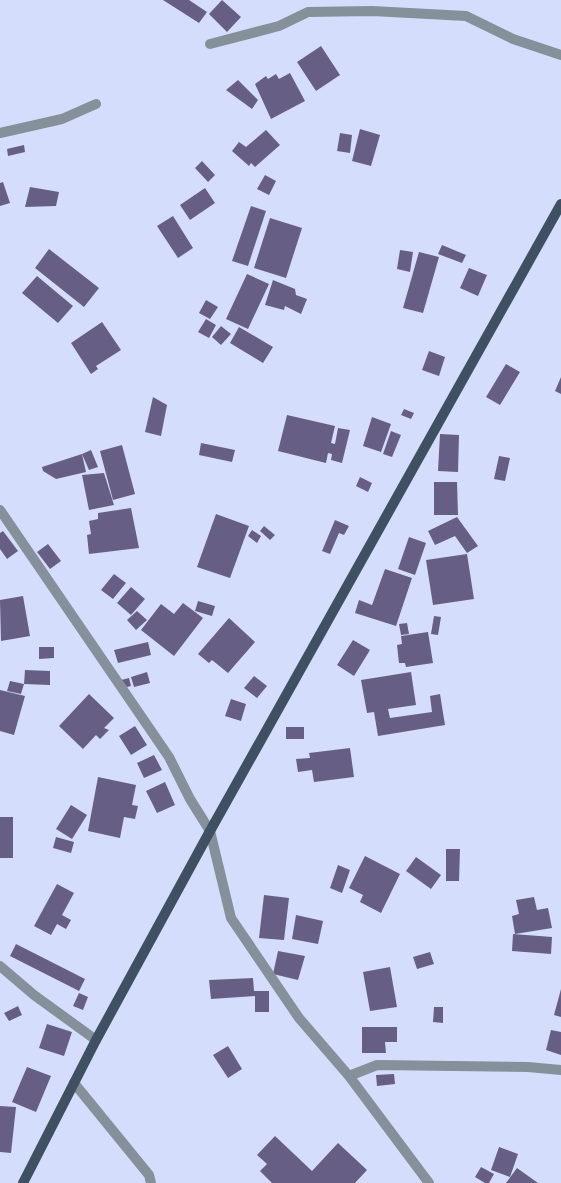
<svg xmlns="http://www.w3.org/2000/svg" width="561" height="1183" font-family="'Crimson Pro',serif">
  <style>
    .building { fill: #675e85 }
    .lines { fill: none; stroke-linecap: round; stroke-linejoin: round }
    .street { stroke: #86909a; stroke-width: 10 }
    .primary { stroke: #3e5061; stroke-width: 10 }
  </style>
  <rect width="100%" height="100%" fill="#d4defc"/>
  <!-- building -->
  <path class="building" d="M163 0H189L207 12 199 23Z
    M222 0 241 17 227 32 209 14Z
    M321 46 340 75 316 91 297 62Z
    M290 73 305 101 271 119 255 84 266 76 268 79 276 74 279 79Z
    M238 80 258 100 252 109 226 90Z
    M360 129 380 135 371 166 352 161Z
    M266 130 280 145 255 167 251 163 249 166 232 151 239 142 246 147Z
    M340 133 352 135 350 153 337 151Z
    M24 145 25 152 8 156 7 149Z
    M202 161 215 175 208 182 195 168Z
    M265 175 276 181 269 195 257 189Z
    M3 182 10 203 0 206V183Z
    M30 187 59 192 56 206 25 207Z
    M205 188 215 203 190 220 180 205Z
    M251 206 266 211 248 266 232 261Z
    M173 216 193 248 178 258 157 226Z
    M270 218 302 228 286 278 254 268Z
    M442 245 466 255 462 263 438 254Z
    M49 249 99 288 84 307 35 268Z
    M400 250 413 252 410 272 397 269Z
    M419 252 439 257 423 313 403 308Z
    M469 268 487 275 478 296 460 288Z
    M247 274 269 284 248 329 226 319Z
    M37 276 73 306 58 323 22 293Z
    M273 280 295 289 296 295 307 299 301 314 285 306 284 310 265 305Z
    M206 300 218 307 210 319 199 313Z
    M206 319 216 325 209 338 198 332Z
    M102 322 121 350 96 366 98 369 91 374 71 343Z
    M221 326 231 334 221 345 212 337Z
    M239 327 273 347 263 363 230 343Z
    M429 351 445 357 439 376 422 370Z
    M506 364 520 372 500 405 486 397Z
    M561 377V394L555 391Z
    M153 397 167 405 161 436 145 432Z
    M404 409 414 413 411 419 401 415Z
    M287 415 335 426 331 443 335 444 338 428 350 430 342 463 331 460 332 454 328 453 326 463 278 451Z
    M372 417 391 424 381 452 363 446Z
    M391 431 401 435 392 457 383 454Z
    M440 434 459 435 458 472 438 471Z
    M201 443 235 450 232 462 199 455Z
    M122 445 135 494 113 500 100 451Z
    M91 450 98 467 89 470 82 454Z
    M82 454 86 472 56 479 43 471 42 467Z
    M499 456 510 458 505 481 494 479Z
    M104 473 114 505 89 510 82 475Z
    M360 477 372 483 368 492 356 486Z
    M434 482H457L458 515H434Z
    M131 508 139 548 89 554 87 535 91 534 89 521 98 519V513Z
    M216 514 249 526 230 578 197 567Z
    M457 517 478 546 467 553 455 536 435 545 428 531Z
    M335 520 349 526 344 535 339 533 330 554 322 551Z
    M264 526 275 535 270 540 260 531Z
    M252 530 261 536 257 543 248 536Z
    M3 531 18 551 7 559 0 549V533Z
    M409 537 426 543 415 575 398 569Z
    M48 544 61 561 50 569 37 552Z
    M467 554 474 599 433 605 426 560Z
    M385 569 412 578 396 626 355 613 359 600 372 605Z
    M114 574 126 583 113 599 101 590Z
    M131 587 145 599 131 615 117 603Z
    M23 596 30 636 1 641 0 600Z
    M198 601 215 606 212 616 195 611Z
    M183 603 203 618 174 656 141 630 161 604 174 614Z
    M137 611 147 620 136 630 127 620Z
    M434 616 441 617 438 635 431 634Z
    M229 618 255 642 228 673 212 660 209 663 198 654Z
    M407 623 409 634 401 635 399 624Z
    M428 632 433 663 406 667 405 663H399L397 645 402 644 401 636Z
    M353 640 370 650 354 676 337 665Z
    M148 642 151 655 118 663 114 650Z
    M39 647H54V658L39 659Z
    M25 670 50 671V685L24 684Z
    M147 672 150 683 134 687 131 677Z
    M411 672 416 705 388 709 390 718 432 712 430 696 440 694 445 725 378 736 374 712 367 713 361 680Z
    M254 676 267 686 257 698 244 688Z
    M129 678 131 686 123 688 121 680Z
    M10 681 24 684 21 694 7 691Z
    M0 690 25 696 14 735 0 731Z
    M89 694 114 718 104 728 109 730 100 739 96 735 83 749 59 726Z
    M231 699 246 704 241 721 225 716Z
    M135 726 147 745 131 755 119 736Z
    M286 727H304V739H286Z
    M350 748 354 777 314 782 312 770 298 772 296 759 310 758 309 753Z
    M154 755 162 770 144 778 137 763Z
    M98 777 136 785 132 805 138 806 135 819 124 817 120 838 88 831Z
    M165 782 175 805 157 813 146 791Z
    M71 805 87 815 72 839 56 829Z
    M0 817H13V858H0Z
    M56 837 74 842 71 853 53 848Z
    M446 849H460L459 881H446Z
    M365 856 400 874 381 913 360 902 363 895 349 888Z
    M416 857 441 875 431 889 406 871Z
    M338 865 350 870 342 893 330 888Z
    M57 884 74 893 62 915 71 920 66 929 57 924 51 935 34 926Z
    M264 895 289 898 284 940 259 938Z
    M534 897 537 910 548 908 552 928 515 934 512 916 519 914 516 900Z
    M296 915 323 921 318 944 292 939Z
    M513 934 552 937 551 954 512 951Z
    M16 944 85 979 79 991 10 956Z
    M278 951 305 956 298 980 273 974Z
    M430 952 434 964 417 969 413 957Z
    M390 967 397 1007 370 1011 363 972Z
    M253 978 254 991H269V1012H255V996L211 999 209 980Z
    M561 989V1017L554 1015Z
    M79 993 88 997 83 1010 73 1006Z
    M18 1006 22 1015 9 1021 4 1013Z
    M434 1007H443V1023L433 1022Z
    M47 1024 72 1032 64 1056 39 1048Z
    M362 1027H397V1042H385L386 1053H362Z
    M551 1030 561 1032V1055L546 1050Z
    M228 1046 242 1069 228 1078 213 1055Z
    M27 1067 51 1076 36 1112 12 1102Z
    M394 1074 395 1084 377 1086 376 1075Z
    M0 1106 16 1107 11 1153 0 1152Z
    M275 1136 312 1171 338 1143 367 1170 355 1183H272L260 1171 267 1164 257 1155Z
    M499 1147 518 1154 510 1177 491 1170Z
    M481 1167 494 1174 489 1183H485L475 1177Z
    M517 1168 538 1183H506Z"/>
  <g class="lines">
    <!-- street -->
    <path class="street" d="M210 44 279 26 308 12 372 11 466 16 513 39 561 55
      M0 133 62 119 96 104
      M0 510 169 757 190 799 210 831 231 918 299 1018 349 1076 429 1183
      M0 966 34 995 96 1040
      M349 1076 377 1065 528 1067 561 1070
      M74 1083 149 1175 151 1183"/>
    <!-- primary -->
    <path class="primary" d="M23 1183 96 1040 210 831 561 204"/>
  </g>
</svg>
